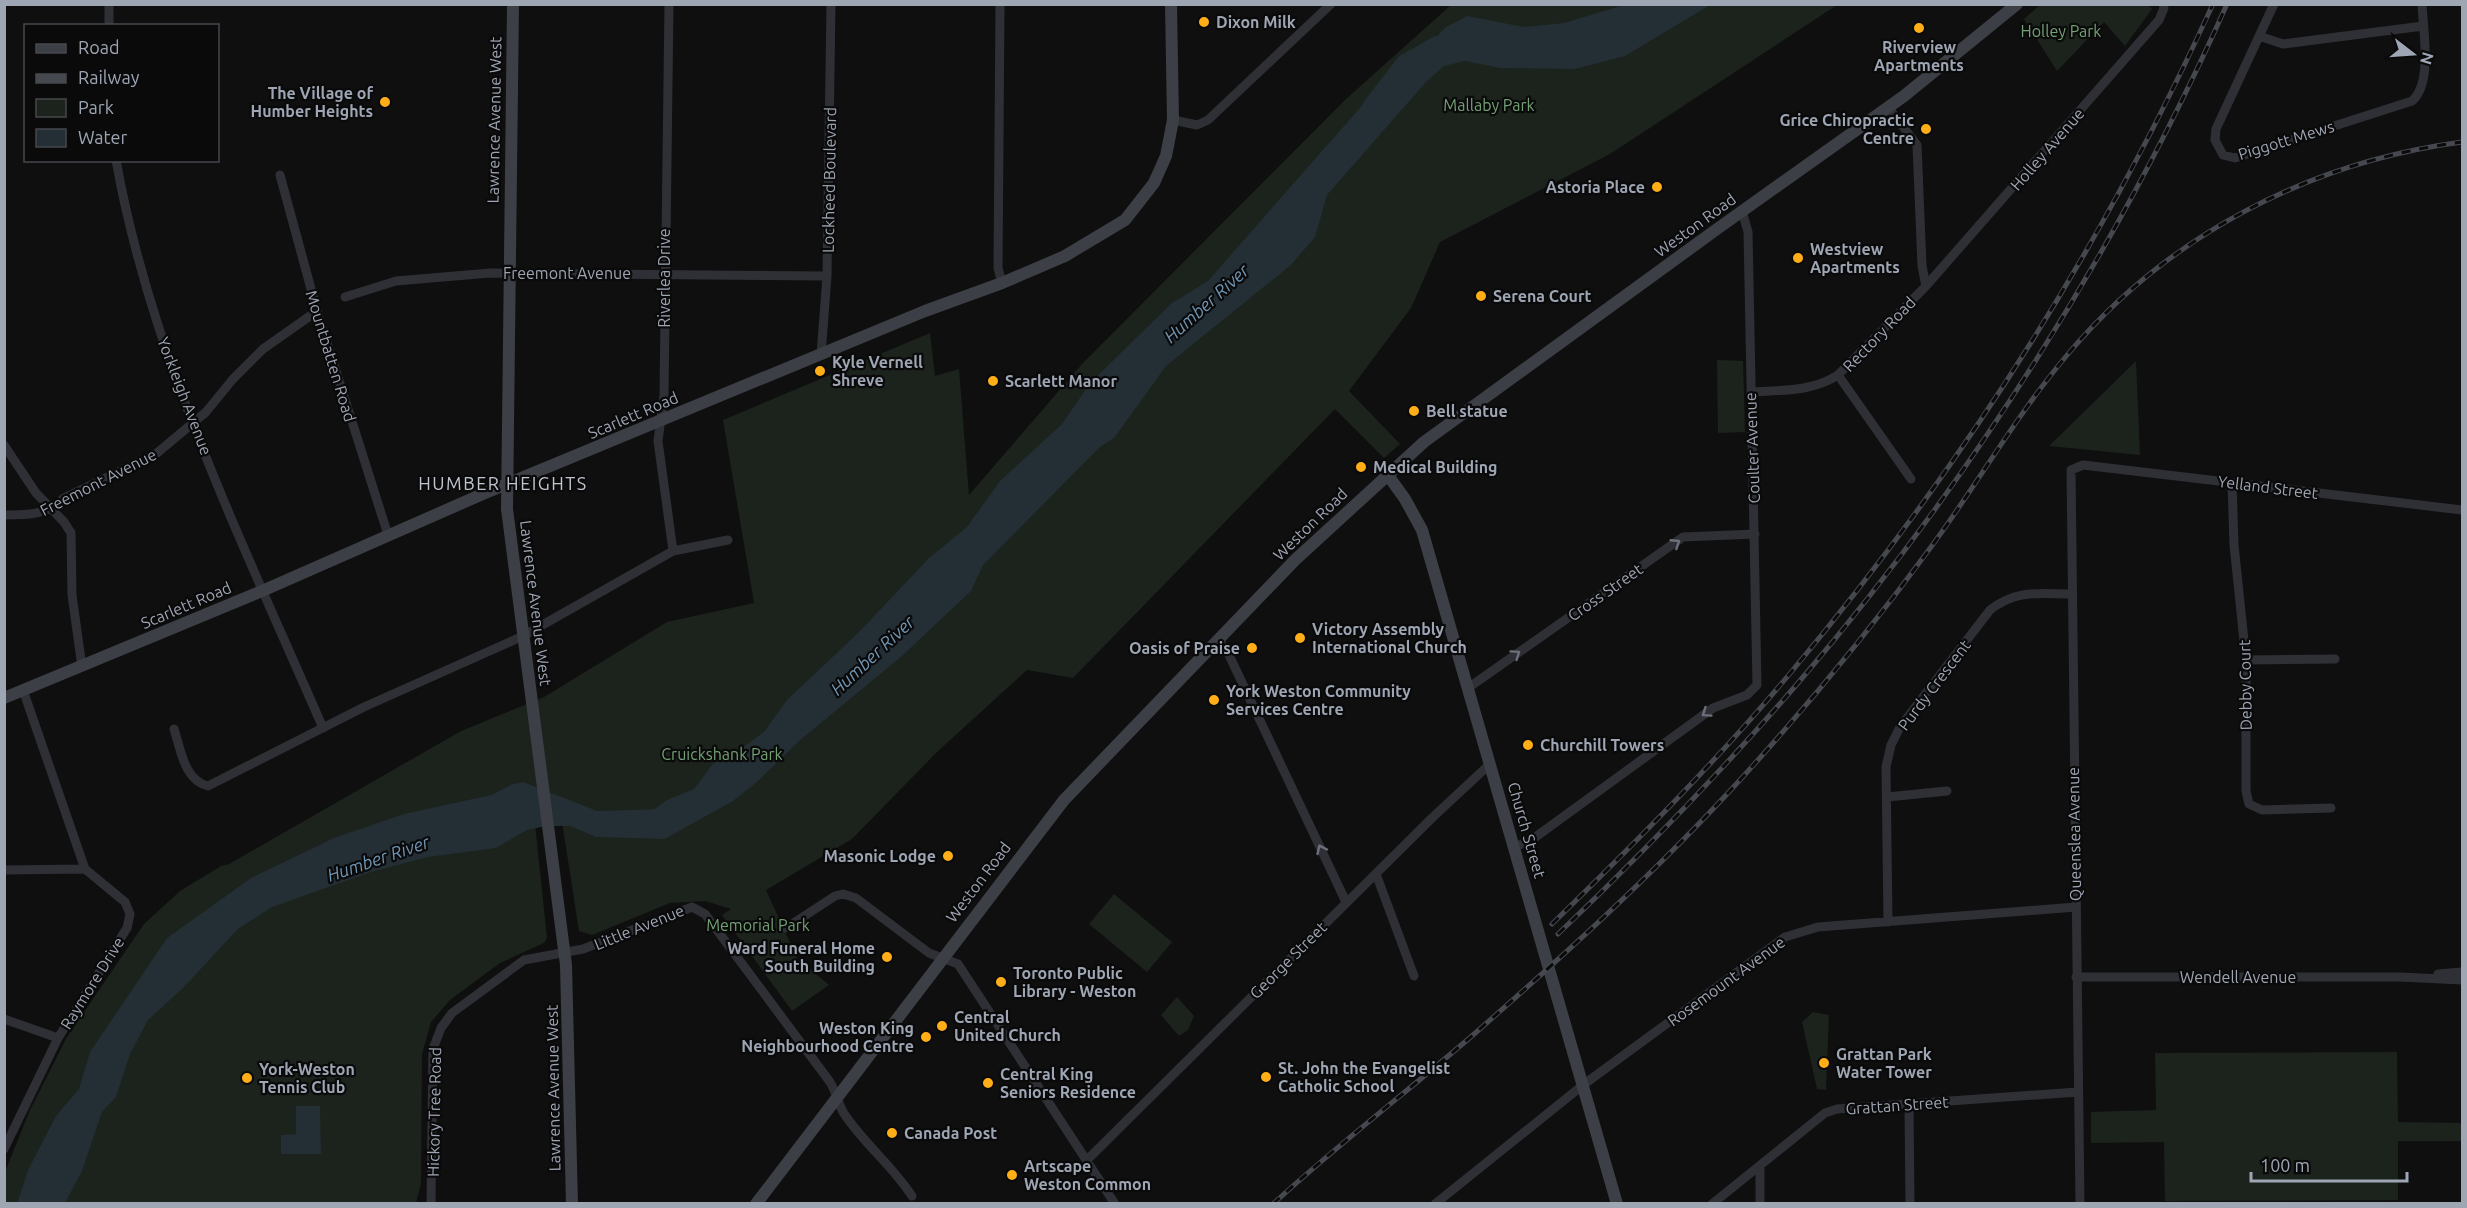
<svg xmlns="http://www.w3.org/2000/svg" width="2467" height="1208" font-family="Ubuntu,sans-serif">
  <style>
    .green { fill: #1b231c }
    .water { fill: #242e35 }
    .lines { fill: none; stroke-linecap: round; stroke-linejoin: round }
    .river { stroke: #242e35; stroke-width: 18 }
    .street { stroke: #2f3036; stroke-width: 9 }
    .secondary { stroke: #3d3f46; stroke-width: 12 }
    .rail-casing { stroke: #46484f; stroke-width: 5 }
    .rail { stroke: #0a0a0b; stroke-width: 3; stroke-dasharray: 9; stroke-linecap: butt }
    .oneway { stroke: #6c707b }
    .poi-dot { fill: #ffae18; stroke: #0a0a0b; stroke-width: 2 }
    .labels { text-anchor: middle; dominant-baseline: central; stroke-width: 4.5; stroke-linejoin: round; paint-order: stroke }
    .poi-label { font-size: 16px; font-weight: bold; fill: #9ea5b3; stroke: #0a0a0b; text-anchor: start }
    .park-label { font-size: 16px; fill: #73a075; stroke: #0a0a0b }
    .street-label { font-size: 16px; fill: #9ea5b3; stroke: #0a0a0b }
    .water-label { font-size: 18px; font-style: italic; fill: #7095b3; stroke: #0a0a0b }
    .neighbourhood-label { font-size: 18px; letter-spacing: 1.5px; fill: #bfc4cf; stroke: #0a0a0b }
  </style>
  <rect width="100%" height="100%" fill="#0f0f10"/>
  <!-- green -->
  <path class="green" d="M1451 5H1837L1610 154 1440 242 1411 308 1349 391 1400 444 1384 458 1335 409 1073 678 1027 670 937 752 852 839 766 890 797 958 829 985 792 1011 722 915 731 909 705 901 670 903 592 935 579 931 558 796 531 786 547 938 544 943 500 963 450 1000 431 1022 422 1054 421 1183 416 1203 5 1204V1172L30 1110 67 1037 144 924 180 891 221 866 229 864 461 731 544 697 667 622 754 603 723 420 930 333 935 376 959 369 969 495 1082 364 1346 99Z
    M2116 5H2148L2152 9 2125 46 2104 22 2057 71 2024 19 2040 5Z
    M1717 360 1743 361 1745 432 1718 433Z
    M2136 361 2140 455 2049 446Z
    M1114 894 1172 942 1147 972 1089 924Z
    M1177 997 1194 1016 1188 1030 1179 1036 1161 1015Z
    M1813 1012 1829 1015 1826 1090 1817 1089 1802 1022Z
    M2397 1052 2398 1122 2462 1123V1141H2398V1200L2165 1201 2164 1142 2091 1143V1112L2156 1110 2155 1053Z"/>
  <!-- water -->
  <path class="water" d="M1624 5H1710L1625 56 1575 69 1500 68 1465 61 1444 66 1426 82 1327 195 1315 237 1291 265 1166 366 1114 438 1100 447 983 565 971 591 902 656 799 741 758 781 733 801 665 839 596 837 570 826H546L527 830 496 848 428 857 371 872 272 907 238 929 183 988 148 1020 130 1054 116 1097 102 1112 82 1171 65 1203 17 1204 28 1170 56 1116 79 1089 90 1052 167 938 251 878 334 838 404 814 491 795 513 784 523 782 628 823 638 821 667 800 694 789 719 756 739 750 764 732 787 700 860 631 929 558 967 527 1000 481 1062 424 1091 382 1172 303 1208 281 1366 101 1391 83 1446 27 1467 16 1524 27 1564 23Z
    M296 1106H320L321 1154H281V1135L296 1134Z"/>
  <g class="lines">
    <!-- river -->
    <path class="river" d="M1371 107 1405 63 1437 45
      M599 820 664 818"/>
    <!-- street -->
    <path class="street" d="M669 4 664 395 658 441 673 551
      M1000 4 998 268 1002 283
      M2274 4 2216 129 2215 140 2223 155 2235 158 2412 101C2433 83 2423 30 2422 4
      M109 26V4
      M2259 36 2283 44 2423 26
      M1173 120 1197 125 1208 120 1331 4
      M116 160C151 357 244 546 323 728
      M280 175 317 311 388 535
      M1926 286 2159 20 2164 8 2163 4
      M345 297 396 281 490 273 827 276
      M821 355 827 276 831 4
      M1838 375 1911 479
      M1751 392C1781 390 1812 392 1838 375L1926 286 1922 266 1917 145 1888 107
      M4 445 36 493 64 522 71 533 72 595 82 667
      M2232 483 2234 545 2246 660V791L2249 804 2262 810 2331 808
      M4 515C29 515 46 515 64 498L157 453 206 412 233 379 263 349 317 311
      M1219 640 1228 653 1346 902
      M2246 660 2335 659
      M1468 688 1683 537 1755 534
      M174 729C181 750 184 780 208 786L364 707 523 636 673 551 728 540
      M1887 797 1947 791
      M1514 847 1530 841 1713 708 1747 695 1757 685 1748 232 1742 211
      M4 870 85 869
      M1376 874 1414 976
      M1888 922 1886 767 1891 745 1900 727 1990 610C2016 589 2039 594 2071 594
      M786 928 835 896 843 894 856 898 929 953 958 964 1115 1204
      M2438 974 2462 972
      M2076 977H2400L2462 980
      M4 1019 58 1038
      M1909 1106 1910 1204
      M4 1149 58 1038 127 928 130 914 125 902 85 869 23 690
      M1088 1159 1433 817 1490 764
      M1760 1166V1204
      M431 1204 433 1049 441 1028 452 1013 524 960 583 949 692 907 705 914 830 1082C836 1092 838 1102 843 1112 862 1142 892 1165 912 1196
      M1435 1204 1583 1085 1785 937 1818 927 2076 907
      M1712 1204 1825 1113 1837 1109 2078 1092
      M2080 1204 2071 470 2083 465 2462 510"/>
    <!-- secondary -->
    <path class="secondary" d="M513 4 507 509 566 965 572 1204
      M1387 474 1405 499 1422 530 1617 1204
      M4 698 262 591 485 493 925 311 1002 283 1065 256 1125 220 1154 183 1166 156 1173 120 1171 4
      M756 1204 1064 800 1295 560 1424 442 1717 229 1904 96 2017 4"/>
    <!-- rail casing -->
    <g class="rail-casing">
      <path id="rail" d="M1552 924C1635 843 1718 760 1792 671 1961 469 2104 244 2213 4
        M1558 934C1642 854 1722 771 1798 683 1969 484 2120 245 2227 4
        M1273 1204C1337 1145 1407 1092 1473 1035 1561 958 1648 879 1728 793 1800 715 1868 633 1931 547 1978 483 2017 414 2068 354 2168 235 2310 162 2462 142"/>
    </g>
    <!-- rail -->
    <use href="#rail" class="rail"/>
  </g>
  <!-- one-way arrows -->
  <defs><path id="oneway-chevron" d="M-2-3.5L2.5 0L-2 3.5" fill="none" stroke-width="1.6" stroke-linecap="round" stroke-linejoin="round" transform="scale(1.5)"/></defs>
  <g class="oneway">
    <use href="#oneway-chevron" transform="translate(1676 543) rotate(-33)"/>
    <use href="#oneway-chevron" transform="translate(1516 654) rotate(-35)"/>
    <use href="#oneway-chevron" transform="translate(1706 713) rotate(146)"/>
    <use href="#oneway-chevron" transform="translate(1321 849) rotate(-115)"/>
  </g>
  <!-- markers -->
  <g class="poi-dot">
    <circle cx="1204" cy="22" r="6"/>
    <circle cx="1919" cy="28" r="6"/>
    <circle cx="385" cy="102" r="6"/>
    <circle cx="1926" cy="129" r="6"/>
    <circle cx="1657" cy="187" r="6"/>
    <circle cx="1798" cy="258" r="6"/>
    <circle cx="1481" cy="296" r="6"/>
    <circle cx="820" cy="371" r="6"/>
    <circle cx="993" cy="381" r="6"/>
    <circle cx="1414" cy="411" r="6"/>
    <circle cx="1361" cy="467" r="6"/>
    <circle cx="1300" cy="638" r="6"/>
    <circle cx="1252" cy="648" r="6"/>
    <circle cx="1214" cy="700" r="6"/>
    <circle cx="1528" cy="745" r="6"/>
    <circle cx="948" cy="856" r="6"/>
    <circle cx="887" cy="957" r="6"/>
    <circle cx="1001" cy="982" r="6"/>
    <circle cx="942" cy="1026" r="6"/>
    <circle cx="926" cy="1037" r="6"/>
    <circle cx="1824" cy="1063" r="6"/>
    <circle cx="1266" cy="1077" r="6"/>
    <circle cx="247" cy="1078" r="6"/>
    <circle cx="988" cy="1083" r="6"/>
    <circle cx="892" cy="1133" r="6"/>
    <circle cx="1012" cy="1175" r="6"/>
  </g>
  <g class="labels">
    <!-- poi labels -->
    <g class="poi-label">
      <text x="1216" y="22">Dixon Milk</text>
      <text x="1919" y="47" text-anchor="middle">Riverview<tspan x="1919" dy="18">Apartments</tspan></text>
      <text x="373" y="93" text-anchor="end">The Village of<tspan x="373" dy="18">Humber Heights</tspan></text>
      <text x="1914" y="120" text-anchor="end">Grice Chiropractic<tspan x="1914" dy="18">Centre</tspan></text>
      <text x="1645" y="187" text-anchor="end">Astoria Place</text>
      <text x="1810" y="249">Westview<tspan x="1810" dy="18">Apartments</tspan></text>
      <text x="1493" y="296">Serena Court</text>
      <text x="832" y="362">Kyle Vernell<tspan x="832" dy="18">Shreve</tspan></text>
      <text x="1005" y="381">Scarlett Manor</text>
      <text x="1426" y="411">Bell statue</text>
      <text x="1373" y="467">Medical Building</text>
      <text x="1312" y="629">Victory Assembly<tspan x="1312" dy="18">International Church</tspan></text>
      <text x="1240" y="648" text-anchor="end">Oasis of Praise</text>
      <text x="1226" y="691">York Weston Community<tspan x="1226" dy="18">Services Centre</tspan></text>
      <text x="1540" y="745">Churchill Towers</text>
      <text x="936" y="856" text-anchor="end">Masonic Lodge</text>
      <text x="875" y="948" text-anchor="end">Ward Funeral Home<tspan x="875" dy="18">South Building</tspan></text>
      <text x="1013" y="973">Toronto Public<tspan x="1013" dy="18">Library - Weston</tspan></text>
      <text x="954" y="1017">Central<tspan x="954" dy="18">United Church</tspan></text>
      <text x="914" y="1028" text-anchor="end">Weston King<tspan x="914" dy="18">Neighbourhood Centre</tspan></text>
      <text x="1836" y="1054">Grattan Park<tspan x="1836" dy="18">Water Tower</tspan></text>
      <text x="1278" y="1068">St. John the Evangelist<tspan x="1278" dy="18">Catholic School</tspan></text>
      <text x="259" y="1069">York-Weston<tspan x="259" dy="18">Tennis Club</tspan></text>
      <text x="1000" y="1074">Central King<tspan x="1000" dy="18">Seniors Residence</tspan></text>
      <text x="904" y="1133">Canada Post</text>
      <text x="1024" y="1166">Artscape<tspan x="1024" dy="18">Weston Common</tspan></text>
    </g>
    <!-- park labels -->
    <g class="park-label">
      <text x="2061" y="31">Holley Park</text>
      <text x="1489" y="105">Mallaby Park</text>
      <text x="722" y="754">Cruickshank Park</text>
      <text x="758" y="925">Memorial Park</text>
    </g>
    <!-- street labels -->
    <g class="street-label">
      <text transform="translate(494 120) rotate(-89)">Lawrence Avenue West</text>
      <text transform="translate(2286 140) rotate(-17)">Piggott Mews</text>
      <text transform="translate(2047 149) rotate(-49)">Holley Avenue</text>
      <text transform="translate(829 180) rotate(-89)">Lockheed Boulevard</text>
      <text transform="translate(1695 225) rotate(-36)">Weston Road</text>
      <text x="567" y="273">Freemont Avenue</text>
      <text transform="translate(664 278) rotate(-90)">Riverlea Drive</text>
      <text transform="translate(1879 334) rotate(-46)">Rectory Road</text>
      <text transform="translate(331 356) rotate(73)">Mountbatten Road</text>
      <text transform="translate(185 396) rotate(69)">Yorkleigh Avenue</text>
      <text transform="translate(633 415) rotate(-23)">Scarlett Road</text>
      <text transform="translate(1752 448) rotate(-92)">Coulter Avenue</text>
      <text transform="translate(98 482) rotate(-27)">Freemont Avenue</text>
      <text transform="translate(2268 487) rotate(7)">Yelland Street</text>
      <text transform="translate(1310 524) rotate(-44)">Weston Road</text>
      <text transform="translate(1605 592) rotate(-35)">Cross Street</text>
      <text transform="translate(536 603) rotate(83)">Lawrence Avenue West</text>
      <text transform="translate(186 605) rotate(-23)">Scarlett Road</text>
      <text transform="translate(1934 685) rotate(-53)">Purdy Crescent</text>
      <text transform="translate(2245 685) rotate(-91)">Debby Court</text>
      <text transform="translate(1527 830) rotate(74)">Church Street</text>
      <text transform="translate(2074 834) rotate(-91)">Queenslea Avenue</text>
      <text transform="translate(978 882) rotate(-53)">Weston Road</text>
      <text transform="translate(639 927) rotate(-22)">Little Avenue</text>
      <text transform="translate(1288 960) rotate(-45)">George Street</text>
      <text x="2238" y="977">Wendell Avenue</text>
      <text transform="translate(1726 981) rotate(-36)">Rosemount Avenue</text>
      <text transform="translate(92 983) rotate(-58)">Raymore Drive</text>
      <text transform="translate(553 1088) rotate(-91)">Lawrence Avenue West</text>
      <text transform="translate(1897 1105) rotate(-4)">Grattan Street</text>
      <text transform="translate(434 1112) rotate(-89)">Hickory Tree Road</text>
    </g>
    <!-- water labels -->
    <g class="water-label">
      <text transform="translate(1206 303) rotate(-42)">Humber River</text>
      <text transform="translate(872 655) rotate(-43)">Humber River</text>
      <text transform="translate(378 858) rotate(-19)">Humber River</text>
    </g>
    <!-- neighbourhood labels -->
    <g class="neighbourhood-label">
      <text x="503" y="483">HUMBER HEIGHTS</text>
    </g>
  </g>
  <!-- border -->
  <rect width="2467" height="1208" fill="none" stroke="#9ea5b3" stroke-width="12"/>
  <!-- legend -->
  <rect x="24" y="24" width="195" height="138" fill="#0a0a0b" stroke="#45484e" stroke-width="1.5"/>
  <rect x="36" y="44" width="30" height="9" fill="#3d3f46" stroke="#45484e" stroke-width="1.5"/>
  <text x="78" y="54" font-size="18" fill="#9ea5b3">Road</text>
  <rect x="36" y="74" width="30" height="9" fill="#46484f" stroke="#45484e" stroke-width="1.5"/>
  <text x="78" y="84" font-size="18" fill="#9ea5b3">Railway</text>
  <rect x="36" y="99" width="30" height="18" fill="#1b231c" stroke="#45484e" stroke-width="1.5"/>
  <text x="78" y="114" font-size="18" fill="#9ea5b3">Park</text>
  <rect x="36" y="129" width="30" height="18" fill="#242e35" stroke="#45484e" stroke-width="1.5"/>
  <text x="78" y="144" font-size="18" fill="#9ea5b3">Water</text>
  <!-- north arrow -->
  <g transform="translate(2413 54) rotate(107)" stroke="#0a0a0b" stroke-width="4.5" paint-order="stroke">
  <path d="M0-4.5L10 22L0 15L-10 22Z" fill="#9ea5b3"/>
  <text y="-9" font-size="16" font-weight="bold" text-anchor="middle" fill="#9ea5b3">N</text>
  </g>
  <!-- scale -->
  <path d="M2251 1172v9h156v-9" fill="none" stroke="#9ea5b3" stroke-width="3"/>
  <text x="2260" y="1172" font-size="18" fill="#9ea5b3" stroke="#0a0a0b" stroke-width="4.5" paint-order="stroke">100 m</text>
</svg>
